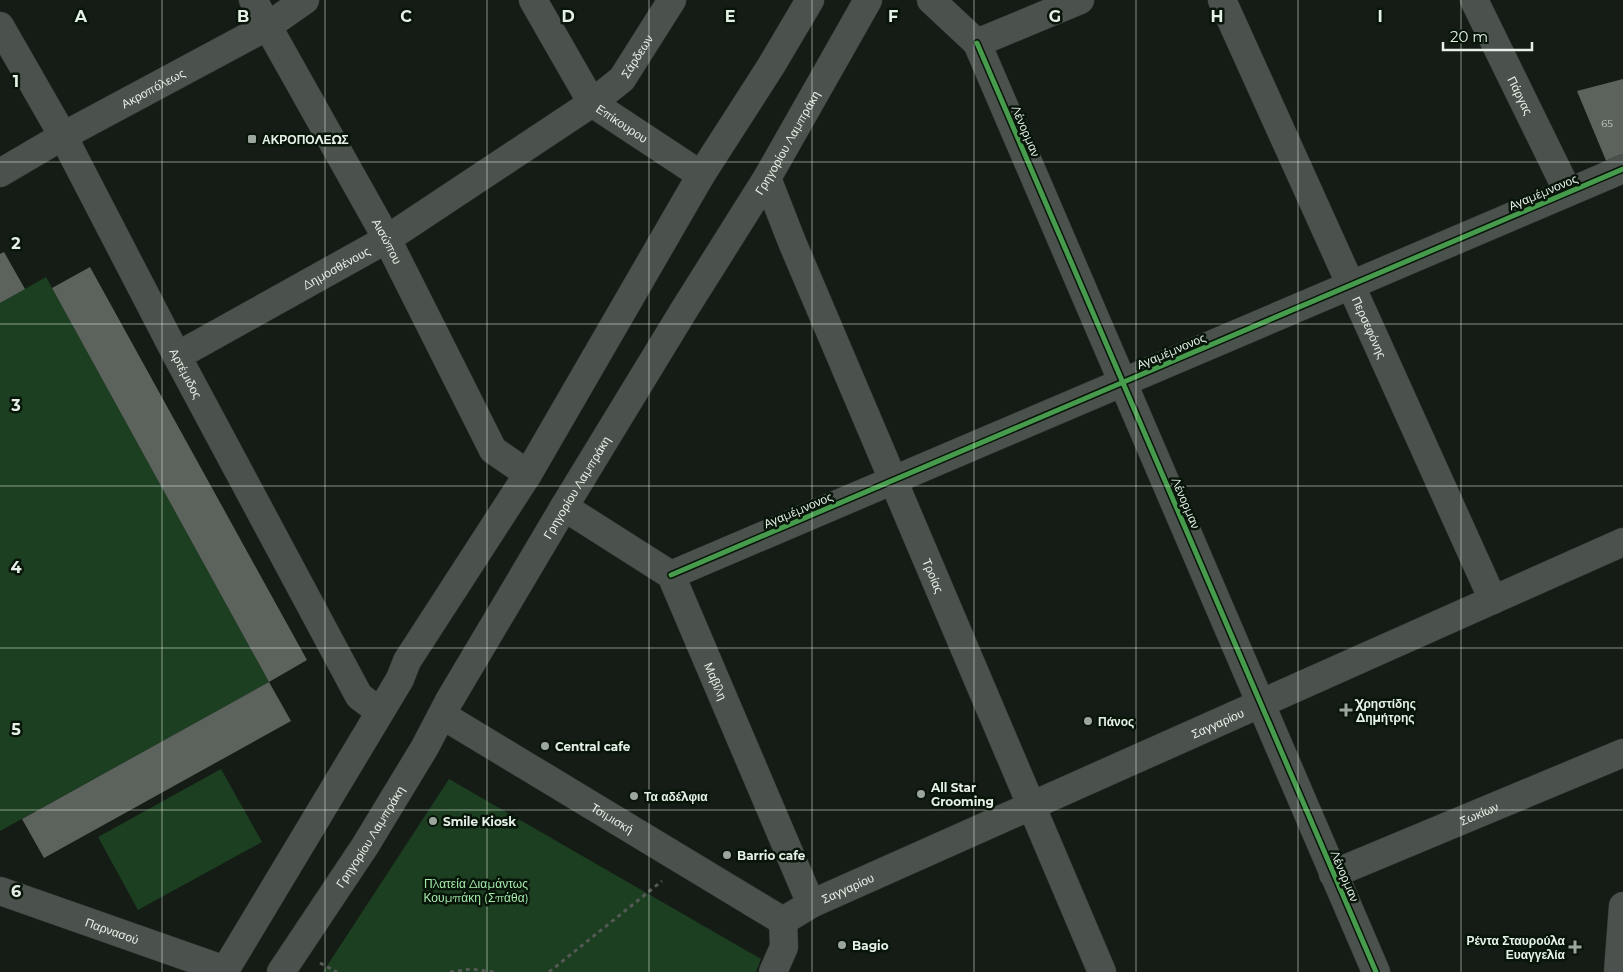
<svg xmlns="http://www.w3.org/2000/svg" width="1623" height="972" font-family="Montserrat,sans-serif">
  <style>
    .green { fill: #1c3f21 }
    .building { fill: #5c635c }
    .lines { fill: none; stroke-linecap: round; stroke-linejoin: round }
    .street-casing { stroke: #323833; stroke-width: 29 }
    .secondary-casing { stroke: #323833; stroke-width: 29 }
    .path { stroke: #545955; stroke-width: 3; stroke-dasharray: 4 4; stroke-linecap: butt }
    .street { stroke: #4b514c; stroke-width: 28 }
    .secondary { stroke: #4b514c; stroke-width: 28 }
    .cycleway-casing { stroke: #081509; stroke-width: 8 }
    .cycleway { stroke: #469c4c; stroke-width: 5 }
    .grid { fill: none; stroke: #e6f0e7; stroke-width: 1; stroke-opacity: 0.55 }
    .poi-dot { fill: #9ca69e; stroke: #081509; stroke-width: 2 }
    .labels { text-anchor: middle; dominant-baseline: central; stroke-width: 5; stroke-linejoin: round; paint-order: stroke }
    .number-label { font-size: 10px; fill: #c4cdc4 }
    .street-label { font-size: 12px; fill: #e6f0e7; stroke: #081509 }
    .poi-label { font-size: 12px; font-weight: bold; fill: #e6f0e7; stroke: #081509; text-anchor: start }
    .park-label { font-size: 12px; fill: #a4eaab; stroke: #081509 }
    .grid-label { font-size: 16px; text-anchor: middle; font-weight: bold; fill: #e6f0e7; stroke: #081509; stroke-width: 5; stroke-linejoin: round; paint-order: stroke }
  </style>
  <rect width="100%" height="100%" fill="#141c15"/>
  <!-- green -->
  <path class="green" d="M46 277 269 682 0 831V303Z
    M221 769 262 842 138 910 98 837Z
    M449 779 761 959 756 972H323Z"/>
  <!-- building -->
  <path class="building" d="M1623 79V156L1607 163 1577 91Z
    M4 252 25 289 0 303V254Z
    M90 267 307 660 269 682 52 288Z
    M269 682 291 721 44 858 22 819Z"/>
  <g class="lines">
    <!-- street casing -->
    <g class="street-casing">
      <g id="street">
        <path id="s1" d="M253 0 387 239 493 450 528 474"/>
        <path id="s2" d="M533 0 592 103 701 175"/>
        <path d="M931 0 977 43 1080 0"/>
        <path id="s3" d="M1222 0 1493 600"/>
        <path id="s4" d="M1474 0 1568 192"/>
        <path id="s5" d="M0 26 63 136 177 356 359 696 380 712"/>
        <path d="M977 43 1376 972"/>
        <path id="s6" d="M0 173 63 136 268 26 305 0"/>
        <path id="s7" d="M767 178 792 242 1102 972"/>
        <path id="s8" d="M177 356 387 239 592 103 622 79 672 0"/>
        <path id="s9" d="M564 507 671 575 811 904"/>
        <path d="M671 575 1623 169"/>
        <path id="s10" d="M442 715 783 921"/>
        <path id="s11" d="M1333 874 1623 753"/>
        <path id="s12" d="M0 891 225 970"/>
        <path id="s13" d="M773 972 784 947 783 921 811 904 1623 542"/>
      </g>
    </g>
    <!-- secondary casing -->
    <g class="secondary-casing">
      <g id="secondary">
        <path d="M224 972 400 679 407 661 528 474 701 175 771 66 810 0"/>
        <path id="s14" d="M281 972 365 846 425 747 449 701 564 507 684 310 767 178 868 0"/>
        <path d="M1618 972 1623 906"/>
      </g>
    </g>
    <!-- path -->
    <path class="path" d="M320 963 337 972
      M450 972 471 969 494 972
      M549 972 662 881"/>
    <!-- street -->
    <use href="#street" class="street"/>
    <!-- secondary -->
    <use href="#secondary" class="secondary"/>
    <!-- cycleway casing -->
    <g class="cycleway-casing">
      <path id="cycleway" d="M977 43 1376 972
        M671 575 1623 169"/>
    </g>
    <!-- cycleway -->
    <use href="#cycleway" class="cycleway"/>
  </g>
  <!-- grid -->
  <path class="grid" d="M162 0V972M325 0V972M487 0V972M649 0V972M812 0V972M974 0V972M1136 0V972M1298 0V972M1461 0V972M0 162H1623M0 324H1623M0 486H1623M0 648H1623M0 810H1623"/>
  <!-- markers -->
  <g class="poi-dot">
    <rect x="247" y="134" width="10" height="10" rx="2.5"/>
    <path d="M1343.5 702.5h5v5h5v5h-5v5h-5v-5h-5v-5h5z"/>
    <circle cx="1088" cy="721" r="5"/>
    <circle cx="545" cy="746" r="5"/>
    <circle cx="921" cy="794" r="5"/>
    <circle cx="634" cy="796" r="5"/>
    <circle cx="433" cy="821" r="5"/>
    <circle cx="727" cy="855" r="5"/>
    <circle cx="842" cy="945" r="5"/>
    <path d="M1572.5 939.5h5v5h5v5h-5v5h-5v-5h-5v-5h5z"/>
  </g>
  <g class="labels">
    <!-- number labels -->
    <g class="number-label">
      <text x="1607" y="123">65</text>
    </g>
    <!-- street labels -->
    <g class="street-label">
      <text stroke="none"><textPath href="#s8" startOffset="552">Σάρδεων</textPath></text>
      <text stroke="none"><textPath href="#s6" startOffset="175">Ακροπόλεως</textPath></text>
      <text stroke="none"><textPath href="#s4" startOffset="106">Πάργας</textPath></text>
      <text stroke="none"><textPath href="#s2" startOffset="155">Επίκουρου</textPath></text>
      <text transform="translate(1026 131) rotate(67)">Λένορμαν</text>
      <text stroke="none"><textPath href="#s14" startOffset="972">Γρηγορίου Λαμπράκη</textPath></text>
      <text transform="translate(1543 192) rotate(-23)">Αγαμέμνονος</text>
      <text stroke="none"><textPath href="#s1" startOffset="276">Αισώπου</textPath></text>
      <text stroke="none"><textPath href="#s8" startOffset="182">Δημοσθένους</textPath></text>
      <text stroke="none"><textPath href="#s3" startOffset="359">Περσεφόνης</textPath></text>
      <text transform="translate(1171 351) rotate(-23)">Αγαμέμνονος</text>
      <text stroke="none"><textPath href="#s5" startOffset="394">Αρτέμιδος</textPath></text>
      <text stroke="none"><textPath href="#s14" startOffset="568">Γρηγορίου Λαμπράκη</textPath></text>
      <text transform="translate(1186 503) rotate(67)">Λένορμαν</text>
      <text transform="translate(798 510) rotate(-23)">Αγαμέμνονος</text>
      <text stroke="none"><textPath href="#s7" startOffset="431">Τροίας</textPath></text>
      <text stroke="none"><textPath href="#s9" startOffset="242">Μαβίλη</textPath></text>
      <text stroke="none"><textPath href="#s13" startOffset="531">Σαγγαρίου</textPath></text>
      <text stroke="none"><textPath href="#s11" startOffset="158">Σωκίων</textPath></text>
      <text stroke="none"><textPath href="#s10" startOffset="199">Τσιμισκή</textPath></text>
      <text stroke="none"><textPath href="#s14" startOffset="162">Γρηγορίου Λαμπράκη</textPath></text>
      <text transform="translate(1345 876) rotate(67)">Λένορμαν</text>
      <text stroke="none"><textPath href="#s13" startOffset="126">Σαγγαρίου</textPath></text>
      <text stroke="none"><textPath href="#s12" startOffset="119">Παρνασού</textPath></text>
    </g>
    <!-- poi labels -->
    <g class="poi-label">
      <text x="262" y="139">ΑΚΡΟΠΟΛΕΩΣ</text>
      <text x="1356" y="703">Χρηστίδης<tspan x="1356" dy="14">Δημήτρης</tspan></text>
      <text x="1098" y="721">Πάνος</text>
      <text x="555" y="746">Central cafe</text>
      <text x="931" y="787">All Star<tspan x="931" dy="14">Grooming</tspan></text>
      <text x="644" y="796">Τα αδέλφια</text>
      <text x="443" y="821">Smile Kiosk</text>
      <text x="737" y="855">Barrio cafe</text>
      <text x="1565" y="940" text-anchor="end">Ρέντα Σταυρούλα<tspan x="1565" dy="14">Ευαγγελία</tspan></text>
      <text x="852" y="945">Bagio</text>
    </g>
    <!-- park labels -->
    <g class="park-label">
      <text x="476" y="883">Πλατεία Διαμάντως<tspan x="476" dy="14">Κουμπάκη (Σπάθα)</tspan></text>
    </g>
  </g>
  <g class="grid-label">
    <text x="81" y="22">A</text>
    <text x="243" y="22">B</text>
    <text x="406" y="22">C</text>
    <text x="568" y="22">D</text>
    <text x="730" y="22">E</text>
    <text x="893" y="22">F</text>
    <text x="1055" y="22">G</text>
    <text x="1217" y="22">H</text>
    <text x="1380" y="22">I</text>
    <text x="16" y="87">1</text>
    <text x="16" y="249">2</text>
    <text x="16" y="411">3</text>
    <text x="16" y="573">4</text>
    <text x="16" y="735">5</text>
    <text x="16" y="897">6</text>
  </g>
  <!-- scale -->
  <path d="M1443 42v8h89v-8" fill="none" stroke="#e6f0e7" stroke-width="2.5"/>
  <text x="1450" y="42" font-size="15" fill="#e6f0e7" stroke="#081509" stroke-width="4" paint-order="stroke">20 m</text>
</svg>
